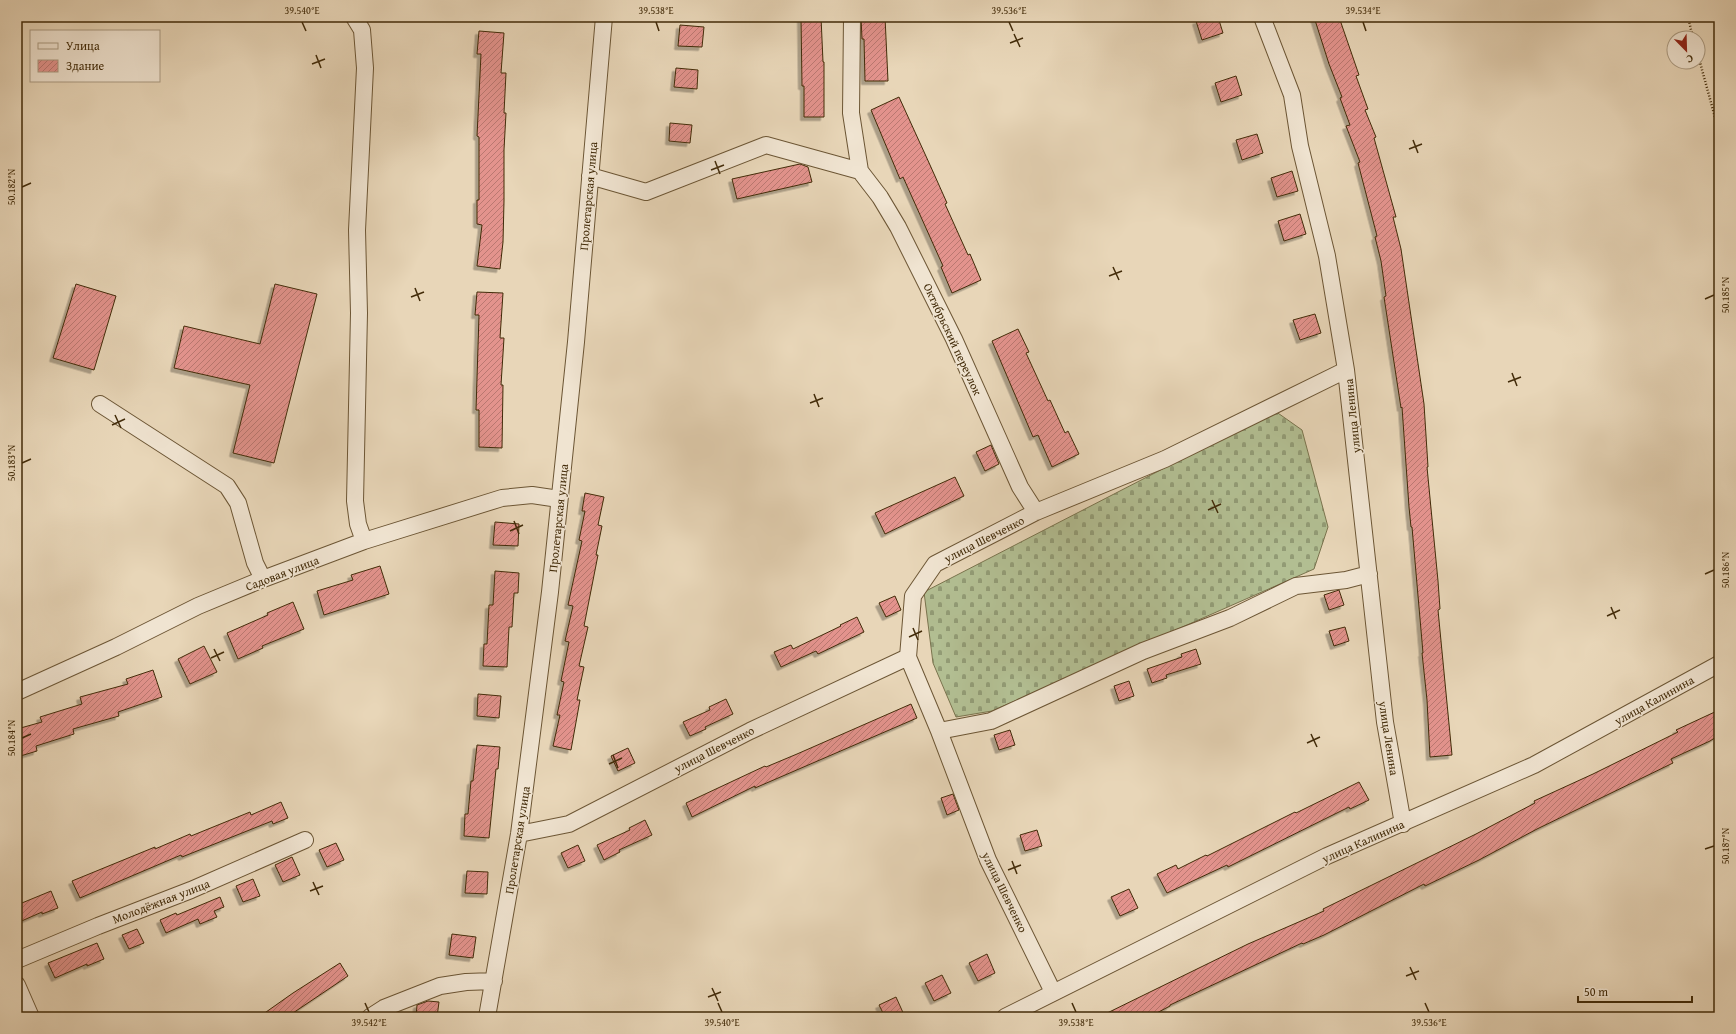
<svg xmlns="http://www.w3.org/2000/svg" width="1736" height="1034" font-family="'Gentium Book Plus',serif">
  <style>
    .cemetery { fill: url(#cemetery-stones); stroke: #7a744e }
    .building { fill: url(#building-hatch); stroke: #422b09; filter: url(#shadow) }
    .lines { fill: none; stroke-linecap: round; stroke-linejoin: round }
    .minor-casing { stroke: #6c5635; stroke-width: 18 }
    .path { stroke: #422b09; stroke-width: 2.5; stroke-dasharray: 1 2; stroke-linecap: butt }
    .minor { stroke: #f0e4d1; stroke-width: 16 }
    .ticks { fill: none; stroke: #422b09; stroke-width: 1.5 }
    .labels { text-anchor: middle; dominant-baseline: central; stroke-width: 3; stroke-linejoin: round; paint-order: stroke }
    .street-label { font-size: 12px; fill: #422b09; stroke: #f0e4d1 }
    .neatline { fill: none; stroke: #422b09; stroke-width: 1.5 }
    .ticks-label { font-size: 10px; text-anchor: middle; fill: #422b09 }
  </style>
  <defs>
    <pattern id="cemetery-stones" width="16" height="16" patternUnits="userSpaceOnUse"><rect width="16" height="16" fill="#b2be92"/><path d="M2 7V4a2 2 0 0 1 4 0v3zM10 15v-3a2 2 0 0 1 4 0v3z" fill="#929b75"/></pattern>
    <pattern id="building-hatch" width="6" height="6" patternUnits="userSpaceOnUse"><rect width="6" height="6" fill="#e3938d"/><path d="M-1 1l2-2M0 6l6-6M5 7l2-2" fill="none" stroke="#ba7871"/></pattern>
    <filter id="shadow"><feDropShadow dx="-3.5" dy="3.5" stdDeviation="0" flood-color="#0004"/></filter>
  </defs>
  <rect width="100%" height="100%" fill="#e8d6b8"/>
  <filter id="stains"><feTurbulence type="fractalNoise" baseFrequency=".005" numOctaves="4"/><feColorMatrix values="0 0 0 0 .2 0 0 0 0 .09 0 0 0 0 .02 0 0 0 .5 -.17"/></filter>
  <radialGradient id="worn" r=".72"><stop offset=".6" stop-color="#630" stop-opacity="0"/><stop offset="1" stop-color="#630" stop-opacity=".3"/></radialGradient>
  <!-- cemetery -->
  <path class="cemetery" d="M1275 411 1302 430 1328 527 1314 569 992 711 956 717 933 663 924 592Z"/>
  <!-- building -->
  <path class="building" d="M801 17H821L823 62H824V117H804V86H802Z
    M861 17H885L888 81H865L864 39H862Z
    M1209 17H1218L1223 33 1202 40 1196 21Z
    M1314 17H1339L1359 75 1356 76 1368 109 1365 110 1376 137 1374 138 1396 217H1393L1401 249 1424 404 1428 467H1427L1438 581 1440 609 1438 610 1452 755 1430 757 1427 700 1422 653H1423L1412 527H1411L1409 507 1402 407 1401 408 1384 297 1386 296 1381 261 1375 237 1377 236 1358 163 1360 162 1346 126 1350 125 1340 98 1342 97 1329 64Z
    M680 25 704 27 702 47 678 46Z
    M479 31 504 33 501 73H506L504 113H506L504 150V201L503 242 500 269 477 266 482 225 477 224V200H479V137L477 136 481 54H477Z
    M676 68 698 70 697 89 674 87Z
    M1236 76 1242 95 1221 102 1215 83Z
    M899 97 930 165 947 203 945 204 968 255 970 254 981 280 952 293 941 267 943 266 903 177 900 179 871 110Z
    M670 123 692 125 690 143 669 141Z
    M1257 134 1263 153 1242 160 1236 140Z
    M800 164 808 167 812 182 737 199 732 179Z
    M1292 171 1298 191 1277 197 1271 178Z
    M1300 214 1306 234 1284 241 1278 221Z
    M76 284 116 296 94 370 53 358Z
    M275 284 317 294 274 463 233 453 250 385 174 368 184 326 260 344Z
    M477 292 503 293 500 338H504L501 385H503L502 448 479 447V410H476L479 315H475Z
    M1315 314 1321 333 1300 340 1293 320Z
    M1018 329 1029 352 1026 353 1048 401 1050 400 1065 433 1068 431 1079 454 1052 467 1038 435 1033 437 992 341Z
    M991 445 999 464 985 471 976 452Z
    M955 477 964 496 885 534 875 513Z
    M585 493 604 497 598 525 602 526 596 555H598L584 626 588 627 579 666 584 667 577 700H580L571 750 553 746 560 715H557L564 682 561 681 569 642 565 641 573 606 568 605 582 541 579 540 585 511H582Z
    M495 522 519 524 518 546 493 545Z
    M380 566 389 594 324 615 317 591 353 580 351 575Z
    M495 571 519 573 518 593H514L512 627H509L507 667 483 666 484 644H487L489 605H493Z
    M1339 590 1344 605 1329 610 1324 595Z
    M895 596 901 610 886 617 879 603Z
    M293 602 304 629 262 646 263 648 238 659 227 633 268 615 267 613Z
    M857 617 864 632 818 654 816 651 781 667 774 652 791 645 793 649 841 626 840 625Z
    M1345 627 1349 641 1334 646 1329 631Z
    M204 646 217 672 190 684 178 659Z
    M1196 649 1201 664 1166 675 1167 678 1152 683 1147 669 1182 657 1181 654Z
    M153 670 162 697 118 712 119 716 73 729 74 734 36 746 37 751 17 757V729L42 722 40 717 82 704 80 697 128 684 126 679Z
    M1129 681 1134 696 1119 701 1114 686Z
    M478 694 501 696 499 718 477 716Z
    M726 699 733 714 705 727 706 729 690 736 683 722 710 710 709 707Z
    M911 704 917 718 755 788V786L692 817 686 803 765 766 766 767 797 754Z
    M1719 710V735L1710 741 1671 759 1673 763 1537 829 1479 860 1425 886 1424 884 1324 935 1303 944 1302 943 1170 1005V1006L1149 1017H1099L1248 944 1324 911 1323 909 1476 834 1535 803 1534 801 1593 774 1678 732 1676 730Z
    M1010 730 1015 745 999 750 994 735Z
    M477 745 500 747 498 769H496L489 838 464 836 465 814H468L471 781H473Z
    M628 748 635 763 618 771 611 756Z
    M1359 782 1369 800 1350 809 1349 807 1228 867 1227 865 1167 893 1157 874 1176 865 1178 869 1206 855 1207 856 1295 812 1296 813Z
    M953 794 959 810 947 815 941 798Z
    M281 802 288 818 273 824 272 821 182 857 181 855 80 898 72 881 155 847V849L190 834 191 836 250 812 251 815Z
    M645 820 652 835 619 850 620 852 604 860 597 845 630 830 629 828Z
    M1037 830 1042 846 1025 851 1020 835Z
    M336 843 344 860 327 867 319 850Z
    M578 845 585 861 568 868 561 853Z
    M292 857 300 875 283 882 275 865Z
    M467 871 488 872 487 894 465 893Z
    M253 879 260 896 243 902 236 886Z
    M1129 889 1138 908 1120 916 1111 897Z
    M51 891 58 908 42 914V912L17 923V905Z
    M220 897 224 907 214 911 217 917 200 924 198 919 166 933 160 920 176 913 177 915Z
    M137 929 144 943 129 949 122 935Z
    M452 934 476 937 473 958 449 955Z
    M97 943 104 959 87 966V964L55 978 48 963Z
    M987 954 995 973 978 981 969 963Z
    M340 963 348 976 287 1017H259L293 993Z
    M942 975 951 993 934 1001 925 983Z
    M896 997 905 1017H885L879 1005Z
    M428 1001 439 1002 437 1017H416L417 1005Z"/>
  <g class="lines">
    <!-- minor casing -->
    <g class="minor-casing">
      <path id="minor" d="M354 17 362 30 365 68 357 230 359 313 355 501 358 524 364 541
        M852 17 851 113 860 171 880 197 898 227 954 339 1020 487 1036 512
        M1262 17 1292 95 1300 146 1327 256 1346 370 1385 722 1403 824
        M590 176 646 192 766 145 860 171
        M100 404 227 486 238 503 255 563 263 579
        M17 692 116 647 198 606 263 579 364 541 502 498 532 495 559 499
        M939 731 991 721 1143 651 1230 618 1296 586 1346 580 1369 574
        M519 834 569 824 750 731 908 657
        M17 960 98 926 191 890 305 840
        M17 985 31 1017
        M1053 992 988 860 939 731 908 657 913 596 935 564 1036 512 1165 459 1346 370
        M370 1017 384 1008 440 986 466 982 494 981
        M487 1017 519 834 550 592 576 342 604 17
        M1005 1017 1327 856 1534 765 1719 664"/>
    </g>
    <!-- path -->
    <path class="path" d="M1688 17 1693 38
      M1698 55 1719 132"/>
    <!-- minor -->
    <use href="#minor" class="minor"/>
  </g>
  <!-- ticks -->
  <path class="ticks" d="M302 22 306 31M656 22 659 31M1009 22 1013 31M1363 22 1366 31M1014 34 1020 47M1010 43 1023 38M316 55 321 68M312 64 325 59M1413 140 1418 153M1409 149 1422 144M715 161 720 174M711 170 724 165M22 187 31 183M1113 267 1119 280M1109 276 1122 271M415 288 420 301M411 297 424 292M1705 299 1714 295M1512 373 1517 386M1508 382 1521 377M814 394 819 407M810 403 823 398M115 415 121 428M112 425 125 419M22 463 31 459M1212 500 1218 513M1208 510 1221 504M514 521 519 534M510 531 523 525M1705 574 1714 570M1611 607 1616 619M1607 616 1620 610M913 628 918 640M909 637 922 631M214 649 220 661M211 658 224 652M1311 734 1317 747M22 738 31 734M1307 743 1320 737M613 755 618 768M609 764 622 758M1705 849 1714 846M1012 861 1017 874M1008 870 1021 865M313 882 319 895M310 891 323 886M1410 967 1416 980M1406 976 1419 971M712 988 718 1001M708 997 721 992M365 1003 369 1012M718 1003 722 1012M1072 1003 1076 1012M1425 1003 1429 1012"/>
  <g class="labels">
    <!-- street labels -->
    <g class="street-label">
      <text transform="translate(588 196) rotate(-85)">Пролетарская улица</text>
      <text transform="translate(953 339) rotate(65)">Октябрьский переулок</text>
      <text transform="translate(1352 416) rotate(-96)">улица Ленина</text>
      <text transform="translate(558 518) rotate(-84)">Пролетарская улица</text>
      <text transform="translate(984 539) rotate(-27)">улица Шевченко</text>
      <text transform="translate(282 573) rotate(-21)">Садовая улица</text>
      <text transform="translate(1654 700) rotate(-29)">улица Калинина</text>
      <text transform="translate(1389 738) rotate(81)">улица Ленина</text>
      <text transform="translate(714 749) rotate(-27)">улица Шевченко</text>
      <text transform="translate(517 840) rotate(-81)">Пролетарская улица</text>
      <text transform="translate(1363 841) rotate(-24)">улица Калинина</text>
      <text transform="translate(1005 892) rotate(64)">улица Шевченко</text>
      <text transform="translate(161 901) rotate(-21)">Молодёжная улица</text>
    </g>
  </g>
  <!-- margin -->
  <rect width="1736" height="1034" fill="none" stroke="#e8d6b8" stroke-width="44"/>
  <!-- legend -->
  <rect x="30" y="30" width="130" height="52" fill="#f0e4d1" stroke="#aa9a81"/>
  <rect x="38" y="43" width="20" height="6" fill="#f0e4d1" stroke="#aa9a81"/>
  <text x="66" y="50" font-size="12" fill="#422b09">Улица</text>
  <rect x="38" y="60" width="20" height="12" fill="url(#building-hatch)" stroke="#aa9a81"/>
  <text x="66" y="70" font-size="12" fill="#422b09">Здание</text>
  <!-- north arrow -->
  <g transform="translate(1686 50) rotate(157)"><circle r="19" fill="#f0e4d1" stroke="#aa9a81"/>
  <path d="M0-3L7 15L0 10L-7 15Z" fill="#8f2418"/>
  <text y="-6" font-size="11" font-weight="bold" text-anchor="middle" fill="#422b09">С</text>
  </g>
  <!-- scale -->
  <path d="M1578 996v6h114v-6" fill="none" stroke="#422b09" stroke-width="2"/>
  <text x="1584" y="996" font-size="12" fill="#422b09" stroke="#f0e4d1" stroke-width="3" paint-order="stroke">50 m</text>
  <rect x="22" y="22" width="1692" height="990" class="neatline"/>
  <g class="ticks-label">
    <text x="302" y="14">39.540°E</text>
    <text x="656" y="14">39.538°E</text>
    <text x="1009" y="14">39.536°E</text>
    <text x="1363" y="14">39.534°E</text>
    <text transform="translate(11 187) rotate(-90)" y="4">50.182°N</text>
    <text transform="translate(1725 295) rotate(-90)" y="4">50.185°N</text>
    <text transform="translate(11 463) rotate(-90)" y="4">50.183°N</text>
    <text transform="translate(1725 570) rotate(-90)" y="4">50.186°N</text>
    <text transform="translate(11 738) rotate(-90)" y="4">50.184°N</text>
    <text transform="translate(1725 846) rotate(-90)" y="4">50.187°N</text>
    <text x="369" y="1026">39.542°E</text>
    <text x="722" y="1026">39.540°E</text>
    <text x="1076" y="1026">39.538°E</text>
    <text x="1429" y="1026">39.536°E</text>
  </g>
  <rect width="100%" height="100%" filter="url(#stains)"/>
  <rect width="100%" height="100%" fill="url(#worn)"/>
</svg>
